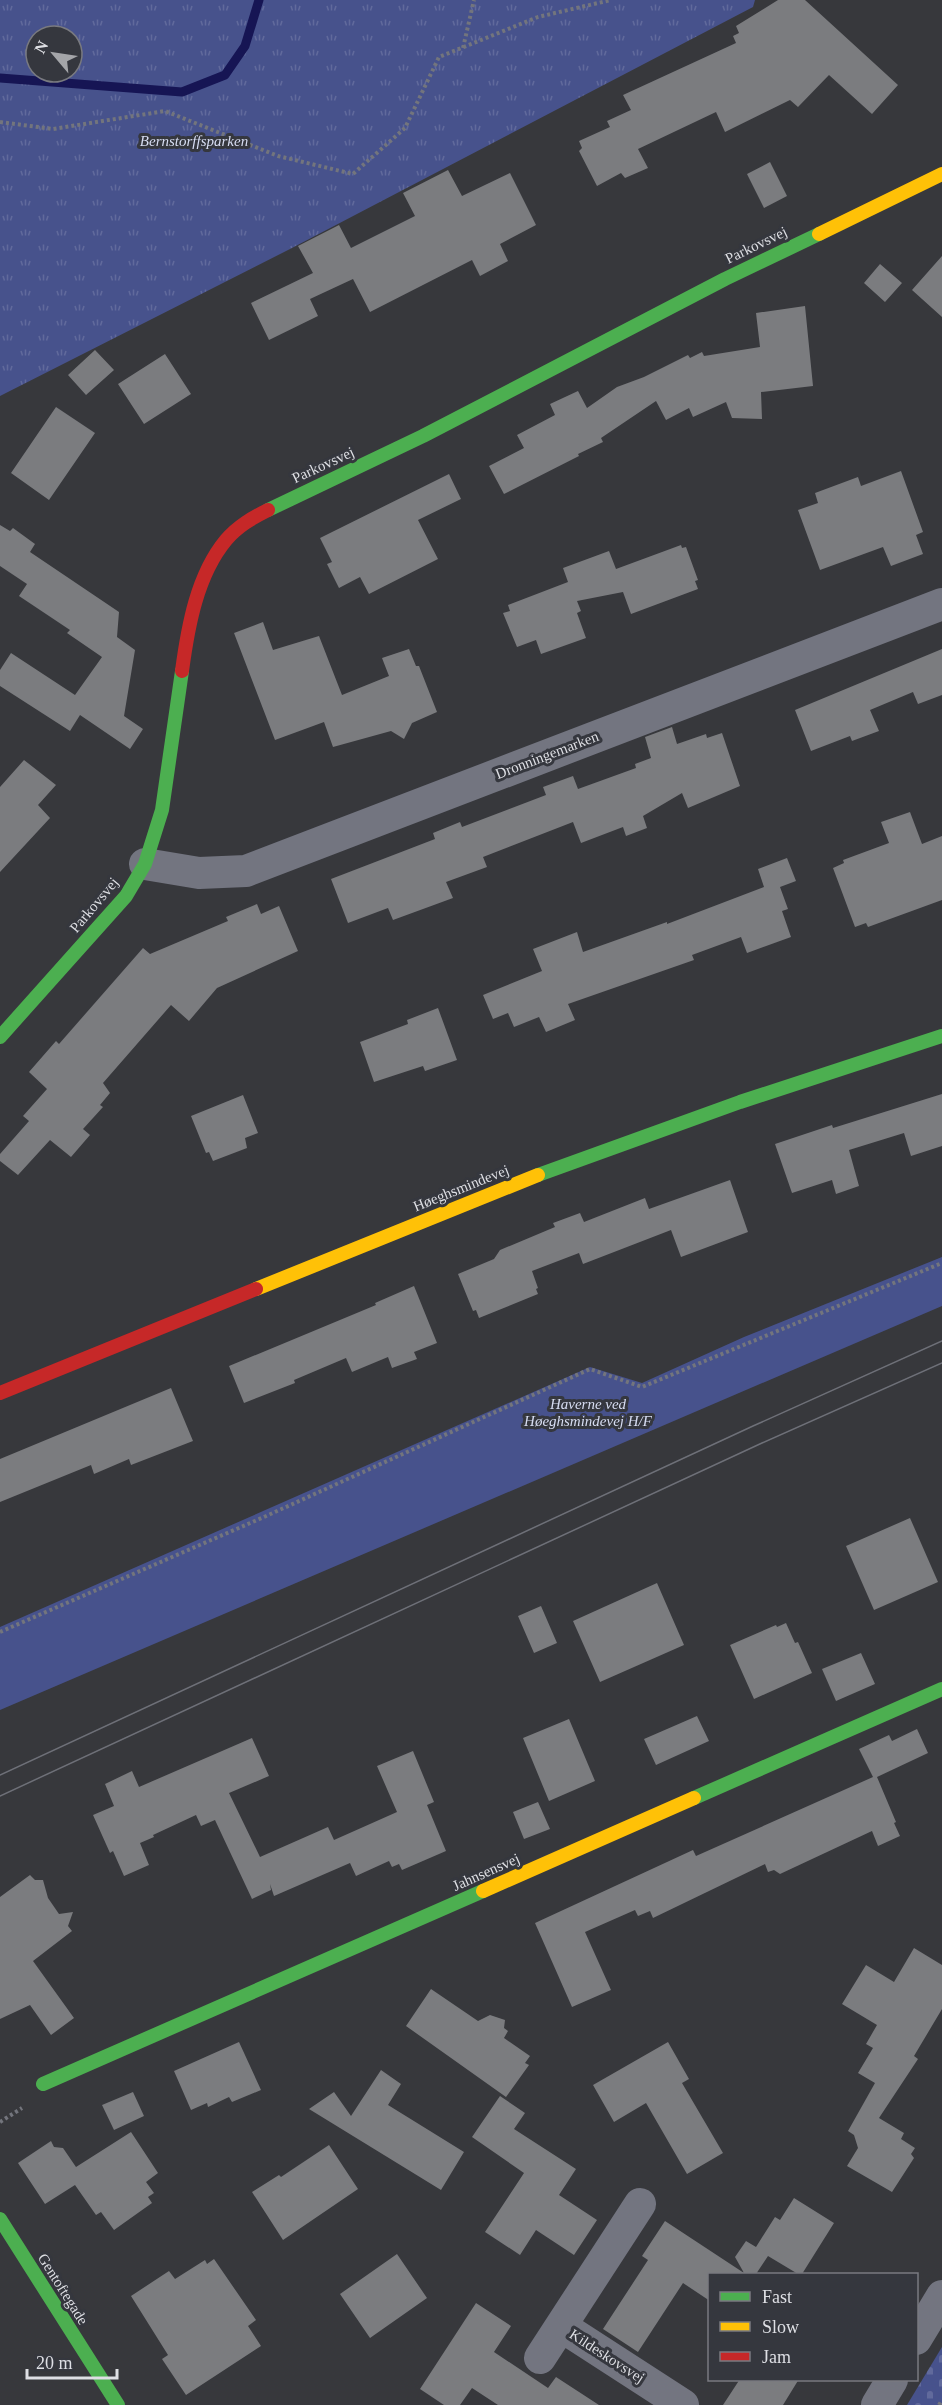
<svg xmlns="http://www.w3.org/2000/svg" width="942" height="2405" font-family="Georgia,serif">
  <style>
    .cemetery { fill: url(#cemetery-stones) }
    .park { fill: url(#park-tufts); fill-rule: evenodd }
    .garden { fill: #47528c }
    .lines { fill: none; stroke-linecap: round; stroke-linejoin: round }
    .stream { stroke: #161554; stroke-width: 9 }
    .building { fill: #7b7c7f }
    .path { stroke: #73757d; stroke-width: 4; stroke-dasharray: 3 3; stroke-linecap: butt }
    .street { stroke: #737580; stroke-width: 32 }
    .fast { stroke: #4caf50; stroke-width: 14 }
    .slow { stroke: #ffc107; stroke-width: 14 }
    .jam { stroke: #c62828; stroke-width: 14 }
    .tram { stroke: #6e7078; stroke-width: 1.5 }
    .labels { text-anchor: middle; dominant-baseline: central; stroke-width: 6; stroke-linejoin: round; paint-order: stroke }
    .park-label { font-size: 15px; font-style: italic; fill: #d7ddf2; stroke: #35373e }
    .street-label { font-size: 15px; fill: #dedfe4; stroke: #35373e }
  </style>
  <defs>
    <pattern id="cemetery-stones" width="16" height="16" patternUnits="userSpaceOnUse" patternTransform="scale(1.5)"><rect width="16" height="16" fill="#47528c"/><path d="M2 7V4a2 2 0 0 1 4 0v3zM10 15v-3a2 2 0 0 1 4 0v3z" fill="#616a9c"/></pattern>
    <pattern id="park-tufts" width="24" height="20" patternUnits="userSpaceOnUse" patternTransform="scale(1.5)"><rect width="24" height="20" fill="#47528c"/><path d="M3 7l-1-3M5 7V3M7 7l1-3M15 17l-1-3M17 17v-4M19 17l1-3" fill="none" stroke="#616a9c"/></pattern>
  </defs>
  <rect width="100%" height="100%" fill="#37383c"/>
  <!-- cemetery -->
  <path class="cemetery" d="M942 2347V2405H907Z"/>
  <!-- park -->
  <path class="park" d="M0 0H755L753 7 290 249 0 396ZM36 36H72V72H36Z"/>
  <!-- garden -->
  <path class="garden" d="M942 1257V1306L0 1710V1627L590 1367 642 1383 744 1337Z"/>
  <g class="lines">
    <!-- stream -->
    <path class="stream" d="M0 78 182 92 225 75 245 46 259 0"/>
  </g>
  <!-- building -->
  <path class="building" d="M778 0H805L898 85 872 114 829 75 798 107 790 100 725 132 716 112 638 149 648 168 625 178 621 173 597 186 579 151 582 148 579 141 610 127 607 121 631 110 623 95 736 43 733 36 739 33 736 26Z
    M770 162 787 196 764 208 747 174Z
    M448 170 462 196 510 173 536 225 500 244 508 261 480 276 472 260 370 312 353 279 310 299 318 316 269 340 251 303 313 273 298 246 339 225 351 248 415 216 403 193Z
    M942 256V317L912 290Z
    M880 264 902 283 885 302 864 283Z
    M805 306 813 386 761 392 762 419 732 418 726 402 693 417 689 408 666 420 656 401 601 438 603 442 578 454 579 456 504 494 489 466 524 448 517 435 555 415 550 404 578 391 587 408 617 387 644 377 688 355 690 358 702 352 704 356 760 347 756 313Z
    M95 350 114 370 86 395 68 375Z
    M165 354 191 394 144 424 118 384Z
    M56 407 95 433 49 500 11 473Z
    M901 471 923 532 916 535 923 554 891 566 883 547 820 570 798 510 818 503 815 493 858 477 861 486Z
    M449 474 461 499 418 520 438 559 369 594 360 577 339 588 327 564 332 562 320 538Z
    M0 525 10 531 13 528 35 544 30 552 119 612 117 637 135 650 124 716 143 729 130 749 80 715 70 731 0 686V670L11 653 75 695 102 657 67 633 70 630 19 596 27 584 0 566Z
    M681 545 682 548 686 547 698 580 695 581 698 589 631 614 623 592 577 601 581 611 577 613 586 638 541 654 536 640 517 647 503 613 510 611 508 605 568 582 563 568 609 551 616 569Z
    M263 622 273 650 319 636 342 695 389 676 382 658 409 649 416 666H419L437 712 412 723 404 739 391 731 333 747 324 722 275 740 234 633Z
    M942 649V695L918 704 913 692 870 710 879 731 852 741 850 736 811 751 795 710Z
    M672 727 677 744 706 734 707 738 722 733 740 786 688 808 682 793 643 816 647 828 626 836 623 827 581 843 573 822 483 857 487 867 446 882 453 898 393 920 388 908 348 923 331 879 435 839 433 833 460 822 462 827 546 795 543 787 573 776 578 789 636 768 635 764 651 758 645 737Z
    M24 760 56 785 38 805 50 818 0 872V787Z
    M910 812 922 844 942 836V900L868 927 866 923 855 927 833 868 844 863 843 860 889 843 881 822Z
    M787 858 796 881 780 887 788 909 782 911 791 937 747 953 741 937 692 955 694 960 568 1004 575 1020 546 1032 539 1017 514 1027 508 1013 493 1019 483 995 542 971 533 949 577 932 583 952 667 922V924L764 887 758 869Z
    M257 904 261 914 279 906 298 951 217 988 189 1021 171 1005 103 1083 110 1093 100 1105 103 1107 83 1129 90 1135 71 1157 50 1140 18 1175 0 1161V1154L29 1121 23 1116 47 1089 29 1072 56 1041 59 1044 143 948 150 954 228 921 226 917Z
    M438 1008 457 1060 425 1071 423 1066 374 1082 360 1042 408 1024 407 1020Z
    M942 1094V1146L911 1156 904 1133 849 1150 859 1186 836 1194 832 1180 792 1193 775 1144 832 1125 833 1128Z
    M243 1095 258 1133 245 1138 247 1148 213 1161 209 1152 206 1153 191 1116Z
    M730 1180 748 1232 681 1257 671 1230 583 1264 579 1253 532 1271 538 1288 536 1289 538 1294 479 1318 476 1310 473 1311 458 1274 494 1259 500 1250 555 1227 553 1223 580 1213 584 1222 645 1198 649 1209Z
    M414 1286 437 1343 414 1352 417 1359 392 1368 388 1357 352 1372 346 1358 294 1380 295 1383 244 1403 229 1366 376 1305 375 1303Z
    M171 1388 193 1441 131 1465 129 1459 94 1474 91 1465 0 1502V1459Z
    M910 1518 938 1582 874 1610 846 1546Z
    M657 1583 684 1645 600 1682 573 1621Z
    M541 1606 557 1643 534 1653 518 1616Z
    M786 1623 795 1643 798 1642 812 1673 754 1699 730 1645 776 1625 777 1627Z
    M861 1653 875 1684 836 1701 822 1669Z
    M697 1716 709 1741 656 1765 644 1739Z
    M569 1719 595 1781 549 1801 523 1738Z
    M917 1729 928 1753 877 1777 896 1822 894 1823 900 1836 878 1846 872 1831 780 1874 774 1870 768 1872 765 1864 653 1918 650 1911 638 1916 635 1910 585 1932 611 1990 572 2007 535 1923 693 1850 696 1856 873 1777 859 1749 889 1735 892 1741Z
    M252 1738 269 1776 229 1793 260 1857 328 1827 334 1840 397 1812 377 1766 413 1751 434 1802 427 1805 446 1851 402 1870 399 1864 392 1867 389 1861 356 1876 350 1863 274 1896 270 1884 271 1890 252 1899 215 1820 201 1826 196 1815 153 1835 154 1837 140 1843 149 1865 124 1876 113 1851 110 1853 93 1815 114 1806 105 1784 132 1771 139 1787Z
    M538 1802 550 1829 524 1839 513 1812Z
    M30 1875 35 1880H43L48 1898 59 1914 73 1912 68 1926 72 1931 33 1961 74 2018 51 2035 30 2005 0 2019V1897Z
    M914 1948 942 1965V2009L914 2056 918 2059 879 2118 904 2133 901 2139 915 2148 911 2154 914 2158 892 2192 847 2166 858 2148 854 2135 848 2131 875 2083 858 2073 873 2048 866 2044 877 2025 842 2004 866 1965 894 1982Z
    M431 1989 478 2021 490 2015 505 2020 504 2028 508 2031 504 2038 530 2056 525 2063 529 2065 506 2097 406 2026Z
    M239 2042 261 2090 232 2102 229 2097 208 2107 207 2103 191 2110 174 2071Z
    M668 2042 689 2079 682 2083 723 2153 687 2174 646 2103 614 2122 593 2085Z
    M381 2070 401 2084 388 2105 464 2152 441 2190 309 2109 334 2092 351 2116Z
    M133 2092 144 2116 114 2130 102 2105Z
    M500 2096 525 2113 514 2129 576 2169 559 2195 597 2220 574 2255 536 2230 520 2255 485 2232 524 2173 472 2137Z
    M131 2132 158 2173 146 2182 154 2193 148 2197 152 2203 114 2230 101 2212 96 2215 75 2185 45 2204 18 2163 51 2141 54 2147 63 2148 76 2167Z
    M329 2145 358 2189 283 2240 252 2192 279 2175 281 2177Z
    M794 2198 834 2223 802 2274H798L768 2256 756 2274H710V2301L683 2283 638 2352 603 2329 648 2260 642 2256 665 2221 744 2273 735 2257 746 2241 756 2247 775 2217 780 2220Z
    M397 2254 427 2298 370 2338 340 2294Z
    M214 2259 256 2320 248 2326 261 2346 186 2395 162 2359 168 2355 131 2296 169 2271 175 2279 205 2260 207 2264Z
    M476 2303 511 2326 494 2352 548 2388 556 2377 599 2405H498L472 2388 460 2405H444L420 2389Z
    M740 2379H799L783 2405H723Z"/>
  <g class="lines">
    <!-- path -->
    <path class="path" d="M463 48 474 0
      M0 122 53 129 165 111 278 156 353 174 405 128 439 57 538 17 611 0
      M0 1632 264 1517 590 1369 642 1387 942 1263
      M0 2122 22 2108
      M939 2405 942 2400"/>
    <!-- street -->
    <path class="street" d="M145 864 199 873 246 871 942 604
      M561 2326 683 2405
      M916 2339 942 2296
      M540 2358 640 2204
      M877 2405 892 2380"/>
    <!-- fast -->
    <path class="fast" d="M268 510 423 436 725 279 819 234
      M0 1037 126 896 145 864 162 810 182 671
      M538 1175 740 1102 942 1036
      M694 1798 942 1689
      M43 2084 483 1891
      M0 2219 118 2405"/>
    <!-- slow -->
    <path class="slow" d="M819 234 942 174
      M256 1289 538 1175
      M483 1891 694 1798"/>
    <!-- jam -->
    <path class="jam" d="M182 671C188 626 197 575 226 540 238 526 252 518 268 510
      M0 1393 256 1289"/>
    <!-- tram -->
    <path class="tram" d="M0 1775 753 1426 942 1341
      M0 1796 762 1443 942 1363"/>
  </g>
  <g class="labels">
    <!-- park labels -->
    <g class="park-label">
      <text x="194" y="141">Bernstorffsparken</text>
      <text x="588" y="1404">Haverne ved<tspan x="588" dy="17">Høeghsmindevej H/F</tspan></text>
    </g>
    <!-- street labels -->
    <g class="street-label">
      <text transform="translate(756 245) rotate(-26)">Parkovsvej</text>
      <text transform="translate(323 465) rotate(-25)">Parkovsvej</text>
      <text transform="translate(547 755) rotate(-21)">Dronningemarken</text>
      <text transform="translate(94 905) rotate(-50)">Parkovsvej</text>
      <text transform="translate(461 1188) rotate(-22)">Høeghsmindevej</text>
      <text transform="translate(486 1872) rotate(-24)">Jahnsensvej</text>
      <text transform="translate(63 2289) rotate(58)">Gentoftegade</text>
      <text transform="translate(607 2356) rotate(33)">Kildeskovsvej</text>
    </g>
  </g>
  <!-- legend -->
  <rect x="708" y="2273" width="210" height="108" fill="#35373e" stroke="#797a80" stroke-width="1.5"/>
  <rect x="720" y="2292" width="30" height="9" fill="#4caf50" stroke="#797a80" stroke-width="1.5"/>
  <text x="762" y="2303" font-size="18" fill="#dedfe4">Fast</text>
  <rect x="720" y="2322" width="30" height="9" fill="#ffc107" stroke="#797a80" stroke-width="1.5"/>
  <text x="762" y="2333" font-size="18" fill="#dedfe4">Slow</text>
  <rect x="720" y="2352" width="30" height="9" fill="#c62828" stroke="#797a80" stroke-width="1.5"/>
  <text x="762" y="2363" font-size="18" fill="#dedfe4">Jam</text>
  <!-- north arrow -->
  <g transform="translate(54 54) rotate(299)"><circle r="28" fill="#35373e" stroke="#797a80" stroke-width="1.5"/>
  <path d="M0-4.5L10 22L0 15L-10 22Z" fill="#a4a5a9"/>
  <text y="-9" font-size="16" font-weight="bold" text-anchor="middle" fill="#dedfe4">N</text>
  </g>
  <!-- scale -->
  <path d="M27 2369v9h90v-9" fill="none" stroke="#dedfe4" stroke-width="3"/>
  <text x="36" y="2369" font-size="18" fill="#dedfe4" stroke="#35373e" stroke-width="4.5" paint-order="stroke">20 m</text>
</svg>
